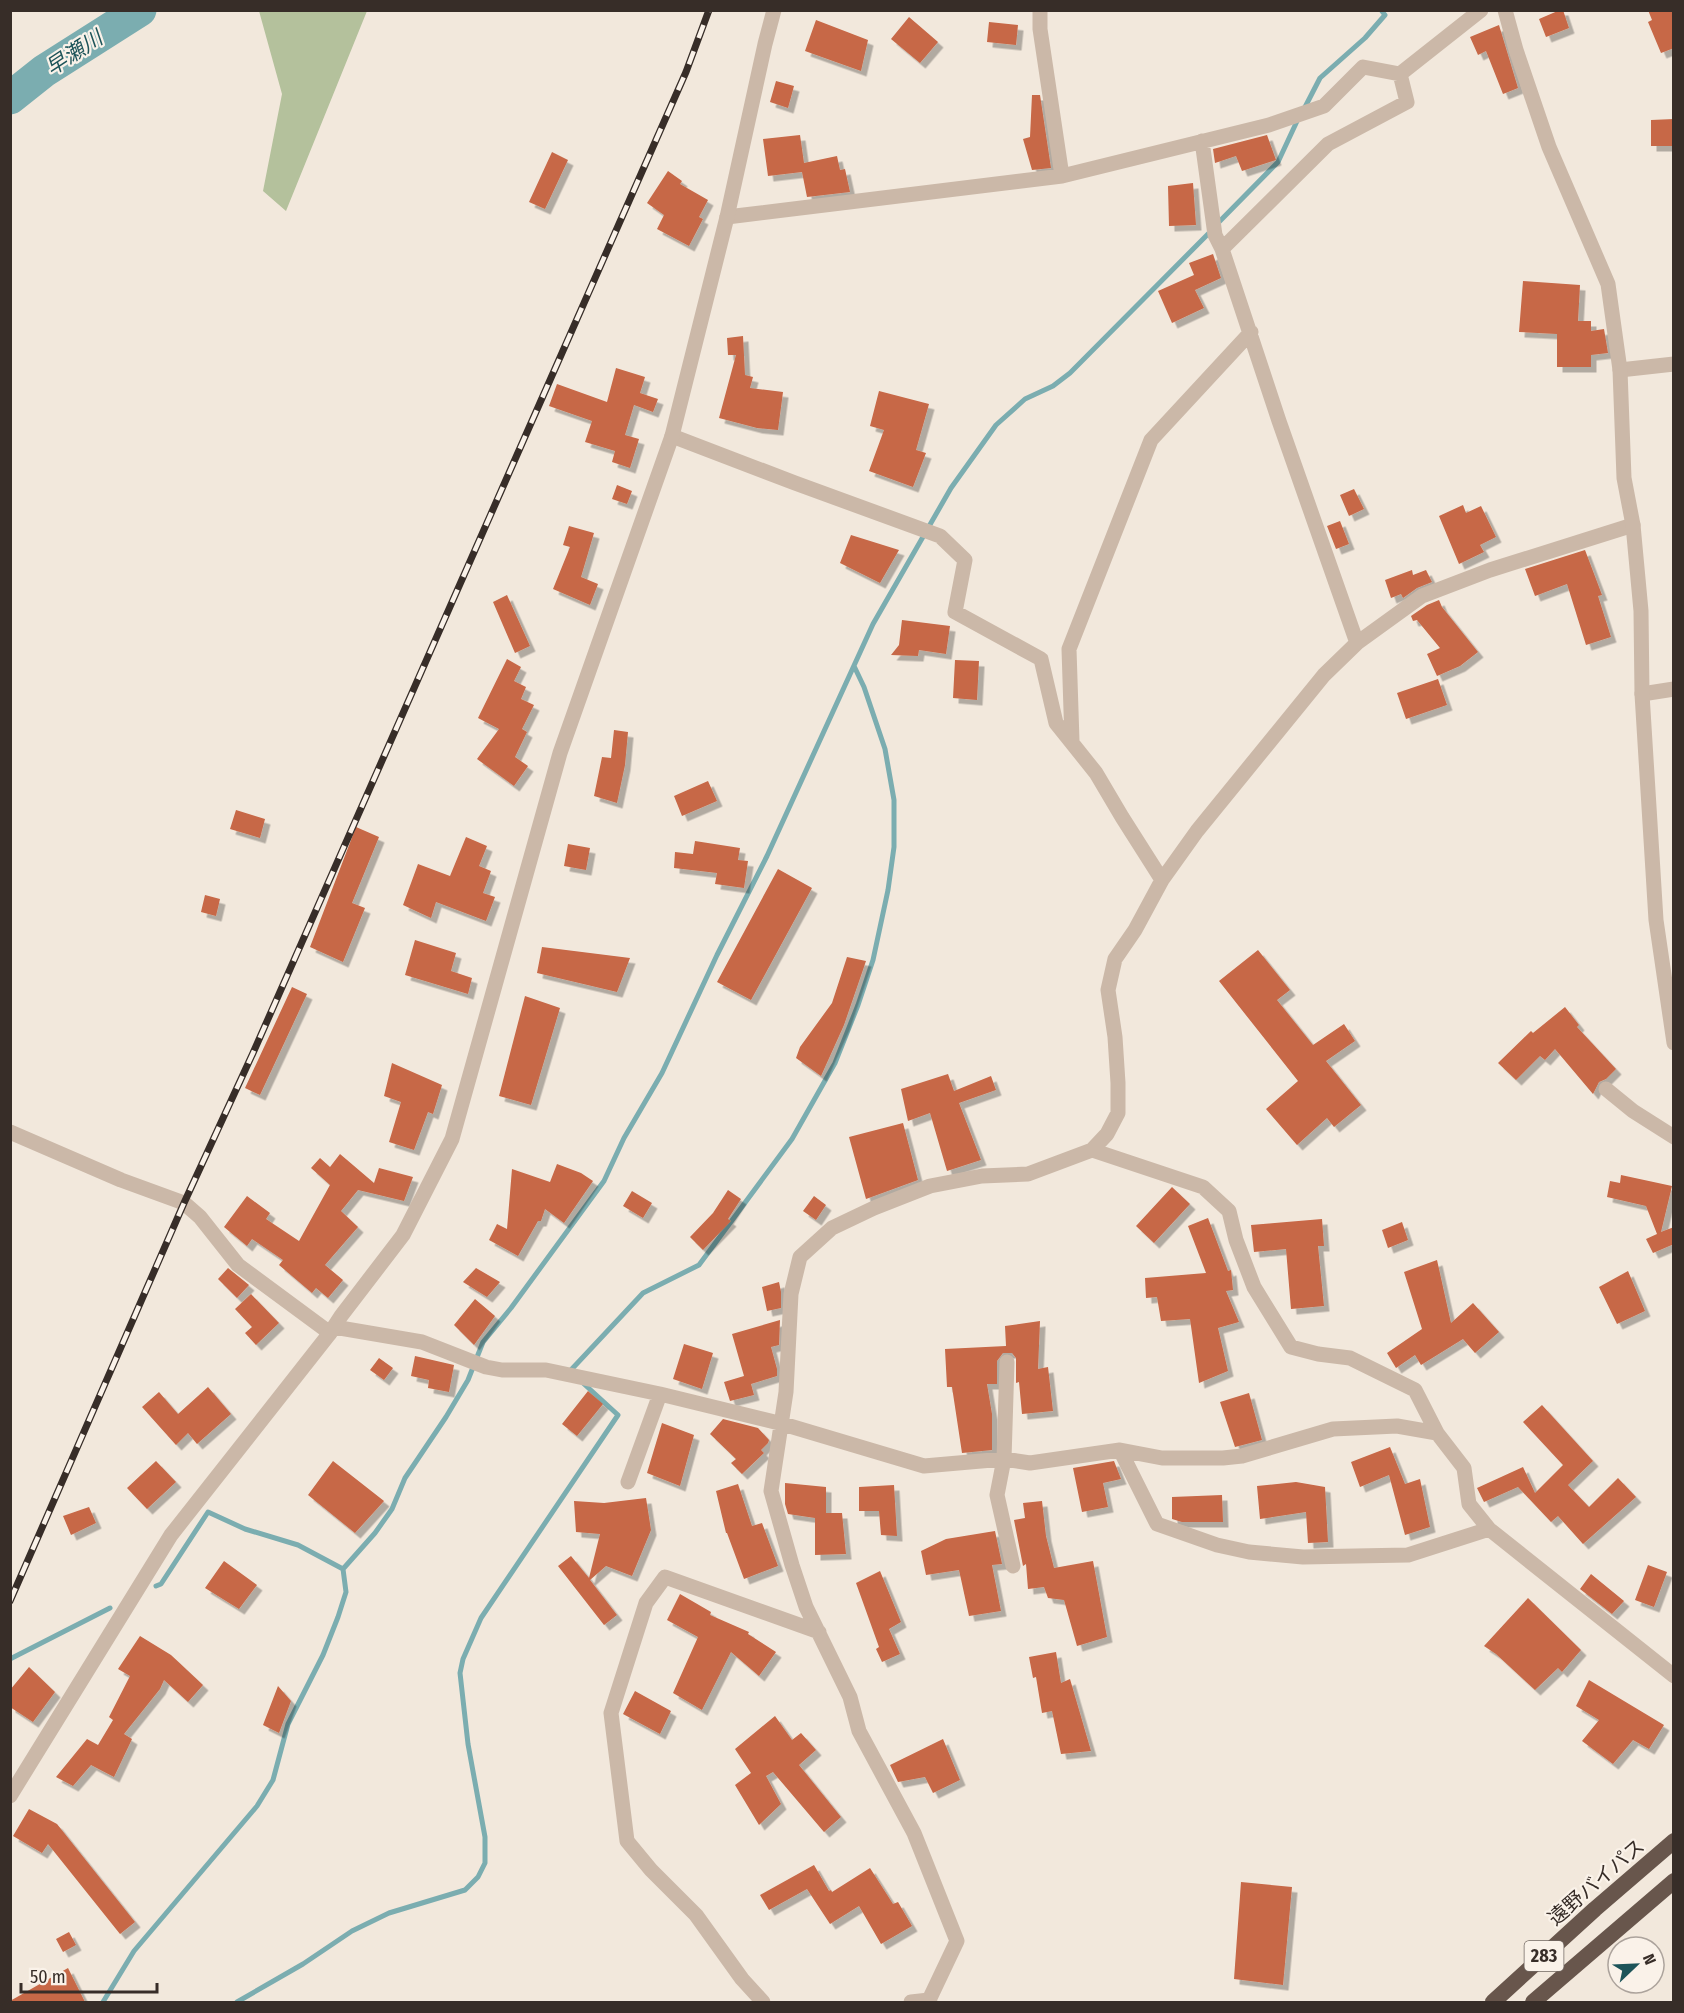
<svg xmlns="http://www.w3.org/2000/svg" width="1684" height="2013" font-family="'Fira Sans Condensed','Noto Sans JP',sans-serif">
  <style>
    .green { fill: #b4c19c }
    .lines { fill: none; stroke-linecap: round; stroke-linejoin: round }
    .stream { stroke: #7badb0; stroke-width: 5 }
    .river { stroke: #7badb0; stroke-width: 33 }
    .building { fill: #c76746; filter: url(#shadow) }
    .minor { stroke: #cbb8a8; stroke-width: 15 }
    .tertiary { stroke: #cbb8a8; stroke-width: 15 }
    .trunk { stroke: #68564c; stroke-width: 16 }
    .rail-casing { stroke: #372d28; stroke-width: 7 }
    .rail { stroke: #faf2e9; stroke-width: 4.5; stroke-dasharray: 14; stroke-linecap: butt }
    .labels { text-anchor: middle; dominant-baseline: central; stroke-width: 4.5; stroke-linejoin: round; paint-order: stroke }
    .shield { fill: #faf2e9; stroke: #726862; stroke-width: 1.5 }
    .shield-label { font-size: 18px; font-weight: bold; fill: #372d28 }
    .street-label { font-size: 20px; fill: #372d28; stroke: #faf2e9 }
    .water-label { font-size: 21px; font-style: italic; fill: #1d5459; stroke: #faf2e9 }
  </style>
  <defs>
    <filter id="shadow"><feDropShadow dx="5.5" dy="5.5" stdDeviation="0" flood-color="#0004"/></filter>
  </defs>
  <rect width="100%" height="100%" fill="#f2e8dc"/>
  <!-- green -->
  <path class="green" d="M259 11H367L286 211 263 191 282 94Z"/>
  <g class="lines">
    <!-- stream -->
    <path class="stream" d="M1303 111 1320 78 1365 38 1385 15 1381 10
      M1217 224 1278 162 1298 119
      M572 1373 570 1371 643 1293 699 1265 792 1139 835 1063 858 1005 873 960 888 890 894 847V800L885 749 864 687 854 666
      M156 1586 161 1584 208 1512 245 1529 298 1545 343 1569
      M10 1659 110 1608
      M103 2002 134 1951 257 1806 273 1780 288 1724 323 1655 338 1617 346 1592 343 1569 375 1533 392 1509 405 1478 446 1417 468 1380 483 1342 511 1308 604 1181 624 1138 662 1073 717 955 767 856 873 624 951 488 996 425 1025 399 1053 386 1070 373 1211 231
      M237 2002 303 1964 352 1931 389 1913 465 1890 478 1877 485 1863V1837L468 1744 460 1673 463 1659 481 1618 618 1415 583 1383"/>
    <!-- river -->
    <path class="river" d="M10 98 44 71 140 10"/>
  </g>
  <!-- building -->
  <path class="building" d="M1560 10H1563L1569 28 1546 37 1539 19Z
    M1648 10H1674V48L1661 53 1648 22 1652 20Z
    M909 17 938 42 920 63 891 39Z
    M816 20 868 40 861 71 805 51Z
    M989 22 1018 25 1016 45 987 42Z
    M1499 25 1518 88 1503 94 1486 51 1478 55 1470 37Z
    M776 81 794 86 788 108 770 102Z
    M1032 95H1040L1051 168 1032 170 1023 139 1030 137Z
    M1674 119V146H1651V120Z
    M800 135 804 163 837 156 840 170 845 169 850 192 807 197 802 172 768 176 763 139Z
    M1267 135 1276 160 1242 171 1236 156 1215 163 1213 149Z
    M552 152 568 160 545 209 529 202Z
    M668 171 682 181 680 184 708 200 699 217 703 219 689 246 657 229 664 215 647 203Z
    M1193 183 1196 225 1169 226 1168 186Z
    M1213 254 1221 278 1195 290 1204 308 1172 323 1158 291 1194 275 1189 263Z
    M1523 281 1580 285 1578 321H1591V331L1604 329 1608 353 1591 355V367H1557V334L1519 332Z
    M743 336 745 375 753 377 750 388 783 392 778 430 757 428 719 418 736 355H728L727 338Z
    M616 368 645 377 640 393 658 399 653 412 634 405 625 435 639 439 630 468 612 462 615 451 585 442 592 421 549 406 557 384 607 402Z
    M879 391 929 404 916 450 926 453 913 487 869 471 884 430 870 426Z
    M617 485 632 491 627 504 612 499Z
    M1354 489 1364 509 1349 516 1340 495Z
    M1463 505 1466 513 1481 506 1496 537 1480 545 1484 552 1459 564 1439 516Z
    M1340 521 1349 544 1336 549 1327 526Z
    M569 526 594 533 581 577 598 584 590 605 553 589 570 547 563 545Z
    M851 535 899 550 880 583 840 563Z
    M1585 550 1602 595 1598 596 1611 637 1586 645 1567 584 1535 596 1525 569Z
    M1412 570 1413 575 1426 570 1432 582 1417 588 1403 598 1401 594 1391 598 1385 580Z
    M507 595 530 646 515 653 493 602Z
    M1439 600 1442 607 1478 652 1460 666 1437 676 1427 654 1440 648 1417 620 1413 621 1411 616 1427 605Z
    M902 620 950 626 946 654 919 650 918 656 891 655 899 645Z
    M507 659 521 667 514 681 526 687 521 699 534 705 522 729 527 732 515 757 528 766 514 786 477 759 499 729 478 718Z
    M955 660 979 661 977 700 953 698Z
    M1438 679 1447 705 1406 719 1397 693Z
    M614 730 628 732 625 765 617 803 594 796 602 757 611 758Z
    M708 781 717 801 682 816 674 796Z
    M236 810 265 819 260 838 230 829Z
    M356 827 379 837 352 903 365 908 343 962 310 947Z
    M466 837 487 846 479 866 491 871 483 893 495 897 486 921 436 902 431 918 403 905 418 864 450 876Z
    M695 841 740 848 738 860 748 861 744 888 715 884 717 873 674 868 675 852 693 854Z
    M568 844 590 848 586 870 564 866Z
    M778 869 812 888 751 1000 717 982Z
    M205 895 220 899 216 916 201 912Z
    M415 940 456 953 451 971 472 978 468 994 405 975Z
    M542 947 630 958 617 992 537 973Z
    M1258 950 1290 990 1277 1000 1313 1045 1344 1024 1355 1041 1326 1061 1361 1105 1334 1127 1327 1118 1297 1145 1266 1109 1298 1081 1219 981Z
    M847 957 866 961 844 1025 821 1076 796 1058 800 1047 832 1003Z
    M292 987 307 994 260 1095 245 1088Z
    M525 996 560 1008 531 1105 499 1096Z
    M1565 1007 1579 1025 1577 1027 1616 1069 1606 1079 1599 1082 1593 1094 1555 1049 1545 1060 1540 1056 1516 1080 1498 1063 1531 1031 1533 1033Z
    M392 1063 442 1085 433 1114 428 1112 414 1150 389 1142 401 1102 384 1096Z
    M948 1074 954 1091 991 1076 996 1090 959 1103 981 1160 947 1171 930 1113 908 1121 901 1089Z
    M903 1123 918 1180 866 1199 849 1137Z
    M340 1154 374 1183 379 1168 413 1177 404 1201 358 1190 341 1211 358 1227 325 1265 343 1280 328 1298 316 1288 312 1293 279 1265 283 1260 252 1239 247 1246 224 1227 247 1196 270 1213 266 1219 299 1241 330 1185 311 1168 320 1158 330 1167Z
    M557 1164 581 1173 593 1181 564 1223 545 1209 541 1221H538L518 1256 489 1240 497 1224 507 1229 512 1169 550 1182Z
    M1621 1175 1672 1186 1661 1232 1674 1227V1244L1653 1253 1646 1239 1657 1234 1646 1206 1607 1197 1610 1181 1620 1183Z
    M1172 1187 1190 1204 1154 1243 1136 1226Z
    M728 1190 741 1199 728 1219 731 1221 703 1250 690 1237 713 1213Z
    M632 1191 652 1203 643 1218 623 1206Z
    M814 1196 826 1205 816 1220 803 1211Z
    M1208 1218 1228 1271 1231 1270 1233 1290 1226 1291 1239 1322 1218 1328 1228 1371 1199 1383 1190 1319 1161 1321 1157 1297 1146 1298 1145 1278 1206 1273 1188 1226Z
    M1322 1219 1324 1246H1318L1324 1306 1291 1309 1286 1249 1254 1252 1251 1225Z
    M1402 1222 1408 1240 1388 1248 1382 1230Z
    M1437 1260 1451 1323 1473 1303 1499 1332 1475 1353 1463 1339 1421 1365 1415 1355 1396 1368 1387 1353 1422 1329 1404 1272Z
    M228 1268 249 1285 237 1298 218 1279Z
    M476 1268 500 1282 487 1297 463 1282Z
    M1628 1271 1645 1311 1617 1324 1599 1287Z
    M779 1282 781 1292V1308L767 1311 762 1287Z
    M251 1294 279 1323 256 1345 245 1333 252 1327 235 1309Z
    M475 1299 495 1316 474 1345 454 1325Z
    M780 1320 779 1345 771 1347 777 1369V1376L751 1384 754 1395 730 1401 724 1382 744 1376 732 1334Z
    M1040 1321 1038 1369 1048 1367 1053 1411 1022 1414 1019 1382 1016 1383V1358L1012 1353H1003L997 1361V1384H987L992 1414V1450L962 1453 952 1387H947L945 1349 1006 1346 1005 1326Z
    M684 1344 713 1353 702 1389 673 1379Z
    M415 1356 454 1365 449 1392 428 1388 429 1380 411 1376Z
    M379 1358 393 1368 384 1380 370 1370Z
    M208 1387 231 1414 197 1444 188 1433 176 1445 142 1407 159 1392 178 1414Z
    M588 1391 603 1404 577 1436 562 1424Z
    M1249 1393 1262 1440 1235 1447 1220 1402Z
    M1542 1405 1593 1461 1568 1485 1589 1507 1618 1478 1636 1497 1583 1544 1558 1516 1551 1522 1518 1487 1484 1502 1477 1488 1523 1467 1535 1493 1563 1465 1523 1422Z
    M723 1419 758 1428 769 1440 768 1443 761 1450 764 1453 742 1474 731 1463 736 1459 710 1434Z
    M662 1423 694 1435 680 1486 647 1473Z
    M1390 1447 1405 1484 1420 1479 1430 1527 1405 1535 1389 1475 1360 1487 1351 1462Z
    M156 1461 176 1482 147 1509 127 1488Z
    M333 1461 384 1501 355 1533 308 1495Z
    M1114 1461 1121 1479 1103 1483 1108 1507 1082 1512 1073 1468Z
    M1296 1482 1325 1487 1328 1542 1308 1543 1306 1512 1260 1519 1257 1486Z
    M785 1483 826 1487V1513H842L846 1554 815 1555V1518L788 1514 785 1504Z
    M738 1484 752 1526 762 1523 778 1566 744 1579 727 1533H726L716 1491Z
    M894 1485 897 1536 881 1535 879 1511H859V1487Z
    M1222 1495 1223 1522H1182L1172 1519V1497Z
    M646 1498 651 1530 632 1576 606 1566 590 1580 617 1615 604 1625 558 1566 571 1556 589 1578 600 1534 576 1532 574 1501 604 1503Z
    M1042 1501 1046 1536 1054 1568 1093 1561 1107 1637 1077 1646 1064 1600 1048 1598 1044 1587 1028 1589 1026 1564 1023 1566 1014 1520 1025 1518 1023 1503Z
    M89 1507 96 1523 71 1535 63 1516Z
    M995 1531 1002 1564 992 1565 1001 1611 969 1616 959 1570 926 1575 921 1551 946 1539Z
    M224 1561 257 1585 239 1609 205 1588Z
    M1648 1565 1667 1572 1654 1607 1635 1600Z
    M880 1571 901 1622 889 1629 900 1654 882 1662 876 1649 879 1647 856 1583Z
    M1591 1574 1624 1601 1612 1614 1580 1589Z
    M680 1594 711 1612 710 1615 749 1632 748 1634 776 1652 759 1676 731 1652 702 1710 673 1693 698 1637 667 1620Z
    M1528 1598 1581 1650 1562 1672 1558 1668 1535 1690 1496 1654 1484 1646Z
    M140 1636 171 1655 203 1685 188 1702 164 1680 160 1689 124 1734 132 1739 114 1777 91 1765 73 1786 56 1777 87 1739 98 1745 113 1720 109 1717 130 1676 118 1669Z
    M1056 1652 1061 1683 1070 1679 1091 1751 1061 1754 1052 1711 1042 1713 1036 1677 1033 1678 1029 1657Z
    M29 1667 55 1692 33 1722 10 1707V1690Z
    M1589 1680 1664 1725 1649 1749 1633 1740 1613 1764 1582 1741 1599 1720 1576 1706Z
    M278 1686 291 1701 279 1733 263 1725Z
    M635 1691 671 1711 660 1734 623 1714Z
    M775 1716 792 1740 801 1733 816 1750 799 1765 841 1817 824 1832 773 1772 766 1776 781 1804 759 1825 735 1785 751 1773 735 1749Z
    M943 1739 960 1780 933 1793 925 1777 898 1782 890 1765Z
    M29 1809 57 1824 135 1922 120 1934 48 1844 42 1853 13 1836Z
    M814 1865 829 1891 831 1890 832 1892 870 1868 893 1904 898 1902 912 1926 881 1944 859 1906 830 1924 807 1889 769 1910 760 1895Z
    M1241 1882 1292 1887 1283 1985 1234 1979Z
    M69 1932 76 1945 63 1952 56 1939Z
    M68 1968 85 2002H10V2001Z"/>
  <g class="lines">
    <!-- minor -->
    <path class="minor" d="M1040 10V29L1062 176
      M1202 141 1215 235 1222 249 1279 421 1357 643
      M727 217 1062 176 1269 125 1324 106 1363 67 1400 74 1481 10
      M1222 249 1328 144 1407 102 1400 74
      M1620 370 1674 364
      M672 436 795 483 940 536 965 560 955 612 1041 659 1056 723 1096 773 1122 817 1162 880
      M1642 694 1674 689
      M1072 741 1069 649 1151 440 1251 332
      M1606 1089 1633 1111 1674 1137
      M10 1132 121 1180 184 1203 200 1217 238 1265 330 1333
      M1092 1150 1203 1187 1229 1211 1236 1240 1254 1287 1291 1347 1318 1354 1350 1358 1415 1390 1437 1433 1464 1468 1469 1504 1489 1529 1674 1676
      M334 1327 422 1342 486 1367 502 1370H546L660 1394 783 1424 924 1466 1004 1459 1030 1463 1120 1450 1162 1458H1223L1242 1456 1333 1429 1397 1426 1437 1433
      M1007 1362 1004 1459 997 1495 1013 1566
      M1120 1450 1157 1524 1217 1545 1249 1552 1303 1557 1408 1555 1489 1529
      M628 1482 660 1394
      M763 2002 742 1979 696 1915 651 1870 627 1841 611 1713 646 1603 665 1577 819 1632
      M911 2002 929 2000
      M930 2002 929 2000 957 1941 914 1833 859 1731 850 1697 806 1607 792 1565 771 1491 786 1392 791 1294 800 1257 832 1228 874 1208 930 1186 982 1176 1028 1174 1092 1150 1107 1134 1118 1113V1083L1115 1037 1108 990 1115 959 1135 930 1162 880 1197 831 1324 675 1357 643 1422 596 1490 570 1633 525"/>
    <!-- tertiary -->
    <path class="tertiary" d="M1505 10 1516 50 1549 147 1608 284 1620 370 1624 478 1633 525 1641 611 1642 694 1656 920 1674 1043
      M10 1796 171 1535 330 1333 341 1316 403 1235 452 1139 560 753 672 436 727 217 765 44 774 10"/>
    <!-- trunk -->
    <path class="trunk" d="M1493 2002 1595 1909 1674 1841
      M1533 2002 1674 1881"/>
    <!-- rail casing -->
    <g class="rail-casing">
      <path id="rail" d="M10 1601 184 1203 253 1053 686 72 709 10"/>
    </g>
    <!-- rail -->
    <use href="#rail" class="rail"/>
  </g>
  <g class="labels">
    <!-- shield labels -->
    <rect class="shield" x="1524.5" y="1941" width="39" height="30" rx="4.5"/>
    <g class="shield-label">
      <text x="1544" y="1956">283</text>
    </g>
    <!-- street labels -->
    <g class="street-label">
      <text transform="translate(1596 1882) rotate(-41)">遠野バイパス</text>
    </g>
    <!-- water labels -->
    <g class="water-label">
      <text transform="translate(74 53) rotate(-33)">早瀬川</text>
    </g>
  </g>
  <!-- border -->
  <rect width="1684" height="2013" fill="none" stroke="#372d28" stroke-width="24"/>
  <!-- north arrow -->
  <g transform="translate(1636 1965) rotate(67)"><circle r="28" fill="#faf2e9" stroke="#aca39c" stroke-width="1.5"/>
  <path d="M0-4.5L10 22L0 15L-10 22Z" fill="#1d5459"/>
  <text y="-9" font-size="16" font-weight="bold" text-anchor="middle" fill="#372d28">N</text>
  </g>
  <!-- scale -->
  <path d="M21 1983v9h136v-9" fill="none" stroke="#372d28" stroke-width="3"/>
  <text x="30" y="1983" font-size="18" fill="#372d28" stroke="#faf2e9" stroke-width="4.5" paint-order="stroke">50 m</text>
</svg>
